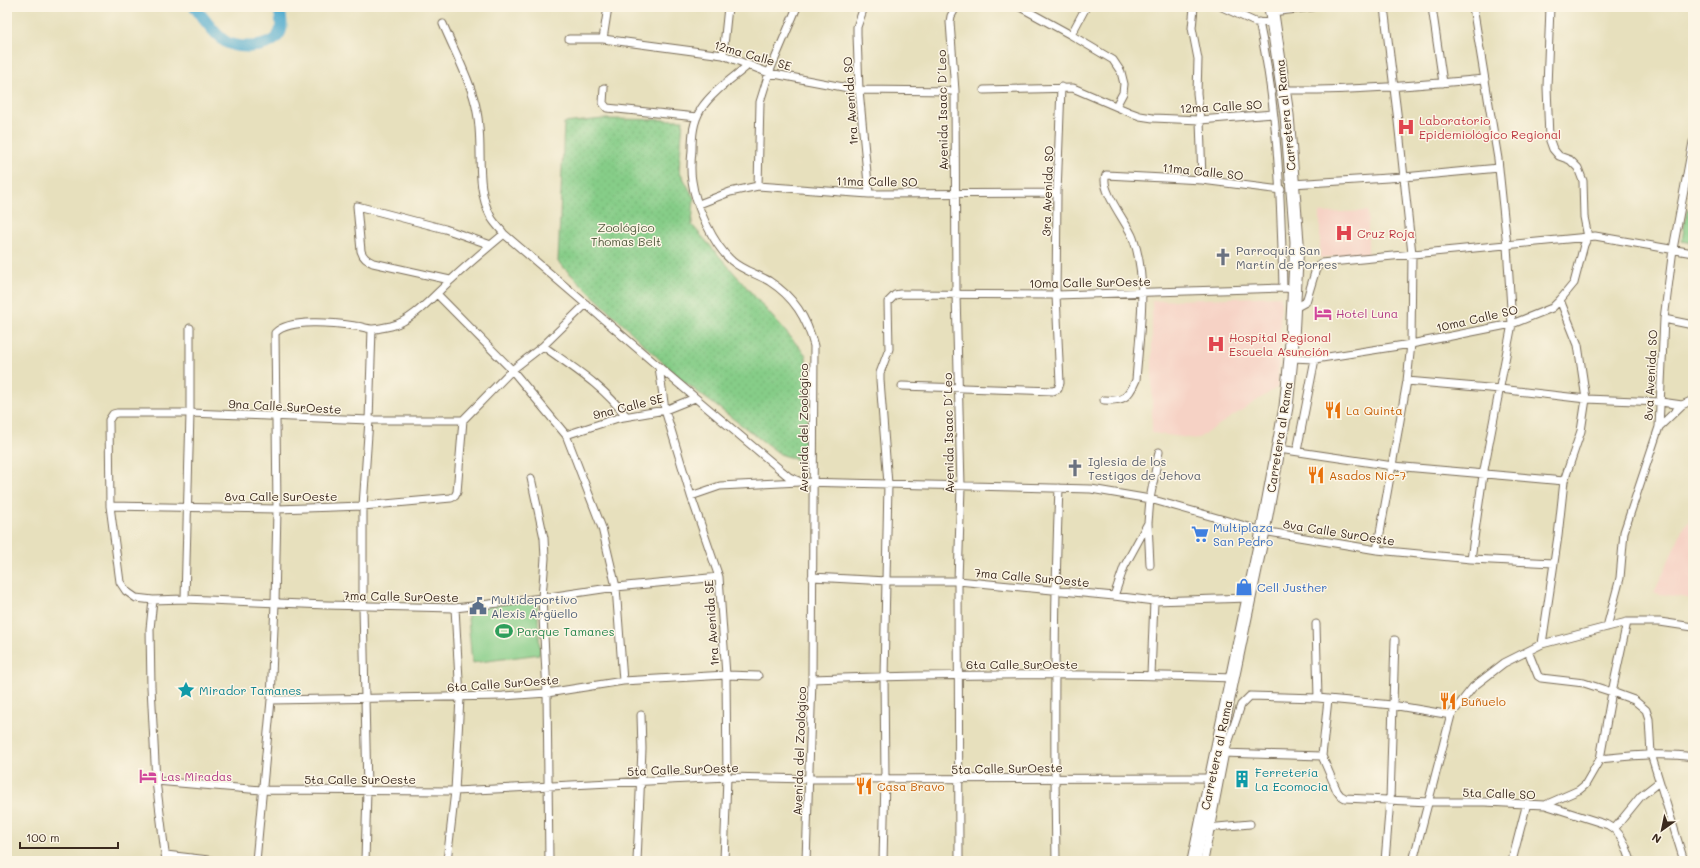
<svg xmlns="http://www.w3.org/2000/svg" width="1700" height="868" font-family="Mali,sans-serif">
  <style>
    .built { fill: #f6d2c5 }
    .grass { fill: #86cd88; stroke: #607c53 }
    .park { fill: url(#park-dots); stroke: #607c53 }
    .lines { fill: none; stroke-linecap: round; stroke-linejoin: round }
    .river { stroke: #4faacd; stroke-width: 12 }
    .street-casing { stroke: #776a56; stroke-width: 9 }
    .highway-casing { stroke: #776a56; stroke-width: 15 }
    .street { stroke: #fff; stroke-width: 7 }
    .highway { stroke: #fff; stroke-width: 13 }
    .labels { text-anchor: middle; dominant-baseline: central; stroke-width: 3; stroke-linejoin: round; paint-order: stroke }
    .street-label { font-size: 12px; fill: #3b2a1e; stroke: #fcf5e5 }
    .health-label { font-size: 12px; fill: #be3a42; stroke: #fcf5e5; text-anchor: start }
    .park-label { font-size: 12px; fill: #525b3e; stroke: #fcf5e5 }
    .worship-label { font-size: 12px; fill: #5b616d; stroke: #fcf5e5; text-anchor: start }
    .hotel-label { font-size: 12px; fill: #b23c85; stroke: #fcf5e5; text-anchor: start }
    .food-label { font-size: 12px; fill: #c56008; stroke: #fcf5e5; text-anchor: start }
    .shop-label { font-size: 12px; fill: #366cbe; stroke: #fcf5e5; text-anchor: start }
    .service-label { font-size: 12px; fill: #4e5e75; stroke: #fcf5e5; text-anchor: start }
    .leisure-label { font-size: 12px; fill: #27864d; stroke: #fcf5e5; text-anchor: start }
    .culture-label { font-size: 12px; fill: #0d838f; stroke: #fcf5e5; text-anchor: start }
  </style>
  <defs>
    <pattern id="park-dots" width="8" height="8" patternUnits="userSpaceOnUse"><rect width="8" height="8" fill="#86cd88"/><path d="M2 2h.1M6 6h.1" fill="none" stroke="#75b075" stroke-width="1.8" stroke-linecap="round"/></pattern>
  </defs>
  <rect width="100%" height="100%" fill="#fcf5e5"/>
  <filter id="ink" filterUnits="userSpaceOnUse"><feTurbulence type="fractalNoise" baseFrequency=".025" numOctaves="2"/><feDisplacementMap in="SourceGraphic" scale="8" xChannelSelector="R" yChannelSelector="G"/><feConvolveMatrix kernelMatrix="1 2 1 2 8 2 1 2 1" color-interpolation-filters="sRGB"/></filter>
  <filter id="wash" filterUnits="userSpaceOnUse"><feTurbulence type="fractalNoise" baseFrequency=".012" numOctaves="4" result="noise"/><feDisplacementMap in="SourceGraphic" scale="16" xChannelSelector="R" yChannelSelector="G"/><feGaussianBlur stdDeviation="0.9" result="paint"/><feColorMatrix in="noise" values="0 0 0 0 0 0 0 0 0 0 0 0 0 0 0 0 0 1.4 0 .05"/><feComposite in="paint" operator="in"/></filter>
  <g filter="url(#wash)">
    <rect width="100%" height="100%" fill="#e7e0bd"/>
    <!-- built -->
    <path class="built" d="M1368 211V254L1320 258V213Z
      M1281 296 1278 387 1197 439 1152 433V301Z
      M1693 517V599L1654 593 1684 526Z"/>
    <!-- grass -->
    <path class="grass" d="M1687 209 1693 210V243L1682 241Z
      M537 600 540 654 472 663 467 608Z"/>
    <!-- park -->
    <path class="park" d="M603 119 683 120 679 170 694 198 692 225 806 355 809 464 780 454 679 378 558 262 564 123Z"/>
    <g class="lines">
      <!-- river -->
      <path class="river" d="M195 7C203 18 212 31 223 40 236 50 270 49 279 34 284 27 280 15 279 7"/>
    </g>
  </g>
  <g filter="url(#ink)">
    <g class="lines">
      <!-- street casing -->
      <g class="street-casing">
        <path id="street" d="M864 7 857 27V34L859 90 869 194
          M956 7 951 16 950 22 955 91 956 294 961 486 958 581 959 861
          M1020 7 1071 35 1113 60 1121 72 1124 84 1123 93 1116 106
          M1194 7 1192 28 1198 59 1197 93 1200 120 1202 180
          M1222 7 1255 22 1274 23
          M1432 7 1443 83
          M1272 12 1313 7
          M1259 22C1278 109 1281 199 1283 288
          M443 24C454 50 473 86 477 112 484 146 474 186 491 217 494 223 500 228 504 234L659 367 789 477 801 482 1091 489 1150 499 1263 531 1377 550 1471 559 1554 563
          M1071 35 1086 7
          M569 39H603L723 55 769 73 859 90 955 91
          M603 39 608 7
          M723 55 728 7
          M747 66C732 79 712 92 701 109 693 122 692 136 692 150 691 160 690 171 692 181 695 204 713 245 732 261 742 270 757 274 769 281 794 297 807 318 814 346L812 679 806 861
          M604 88 603 103 607 108 697 117
          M984 90 1073 88 1129 112 1140 116 1153 118 1200 120 1273 114
          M1283 90C1351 91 1417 85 1484 79
          M1292 184 1404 177 1499 168
          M758 186 760 102 769 73 797 7
          M699 204 730 192 758 186 869 194 1057 193
          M450 280 373 263C367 260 363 258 361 251L357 206 445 229 491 245
          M437 294 512 370 566 435 602 528 616 587 623 681
          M1293 309 1306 302 1316 269 1321 263 1588 237 1584 217 1583 181 1578 168 1570 160 1559 156 1553 149 1549 138 1547 87 1550 7
          M1664 319 1693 325
          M543 346C575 369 602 385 626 416
          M1291 358 1315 359 1411 344 1512 324 1552 308 1560 300 1574 283 1584 245 1588 237 1595 236 1693 253
          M659 367 665 410 691 496 719 577 726 675 727 777 724 861
          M1407 381 1500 389 1586 399 1661 402 1682 405
          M902 386 1053 391 1058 389 1060 383 1056 295 1057 193 1061 87
          M1104 400C1123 401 1128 399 1136 380 1139 336 1149 280 1133 238 1128 224 1099 189 1106 175L1202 180 1281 190
          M463 420H369L190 413H117L113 414 109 420 110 506 120 582 126 591 136 598 153 600 185 599 326 605 455 608 542 598 616 587 719 577
          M1659 427 1682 405 1693 400
          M566 435 618 418 665 410 695 398
          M1279 449 1393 466 1564 481
          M1297 451 1315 359
          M531 478 544 538 545 558 542 598 547 693 549 861
          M691 496 720 486 799 482
          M110 506 277 509 363 506 451 498 455 496 457 492 463 420 512 370 543 346 586 304
          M1148 523 1150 565
          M1377 550 1407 381 1411 344 1412 254 1398 121 1384 7
          M1471 559 1483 475 1512 324 1507 246 1498 159 1473 7
          M812 577 887 581H958L1114 596 1154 601 1249 598
          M1114 596 1124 567 1148 523 1150 499 1159 452
          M185 599 190 413V328
          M153 600 150 629 151 687 156 781 166 861
          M1316 624 1318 698 1328 699 1322 756 1337 791 1340 795 1345 798 1429 802H1485L1545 805 1579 790 1585 785 1600 759C1631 756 1662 752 1693 757
          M1607 627 1620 578 1624 532 1659 427 1664 319 1673 249 1693 142
          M1542 644 1558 536 1564 481 1581 431 1586 399 1578 345 1560 300
          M1528 651 1538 676 1541 678 1584 683 1612 692 1627 622
          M1151 675 1154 601
          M812 679C952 674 1093 673 1233 678
          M1328 699 1392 705 1451 715
          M271 700 503 696 547 693 623 681 726 675 758 676
          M1222 753 1322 756
          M1600 759 1612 692 1634 700 1646 710 1649 719 1651 754 1684 861
          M156 781 262 790 455 791 727 777 809 779 1211 778
          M1545 805 1608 825C1622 832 1626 847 1631 861
          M1207 828 1250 824
          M1615 828 1641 796 1659 782
          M166 855 217 861
          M256 861 271 700 275 603 277 509 275 333C289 318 335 323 355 326 360 326 367 329 373 329 378 329 385 327 391 326 413 321 434 295 451 280 468 264 486 249 504 234
          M365 861 367 790 363 606V506L369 420 372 329
          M447 861 455 791 460 698 455 608
          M637 861 642 749 641 715
          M883 861 885 778 884 677 888 484 880 380V373L889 349 888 302 895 295 900 294 1056 295 1283 288 1295 289
          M1056 861C1054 737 1054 613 1059 488
          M1204 861 1225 752 1241 705 1250 696 1318 698
          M1385 861 1390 800 1395 640
          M1413 861 1451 715 1473 687 1504 663 1542 644 1607 627 1627 622H1660L1693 627
          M1512 861 1527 803"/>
      </g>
      <!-- highway casing -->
      <g class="highway-casing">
        <path id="highway" d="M1194 861 1263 531 1286 407 1291 358 1297 242 1287 115 1271 7"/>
      </g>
      <!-- street -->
      <use href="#street" class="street"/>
      <!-- highway -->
      <use href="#highway" class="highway"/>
    </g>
  </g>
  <!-- icons -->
  <defs>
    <g id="hospital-bare" transform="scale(1.38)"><path d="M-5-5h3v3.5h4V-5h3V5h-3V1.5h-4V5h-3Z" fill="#e0444e" stroke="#fcf5e5" stroke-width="2.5" paint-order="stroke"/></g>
    <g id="church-bare" transform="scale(1.38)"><path d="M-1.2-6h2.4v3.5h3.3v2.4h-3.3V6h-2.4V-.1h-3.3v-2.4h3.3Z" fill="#6b7280" stroke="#fcf5e5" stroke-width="2.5" paint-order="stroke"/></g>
    <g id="hotel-bare" transform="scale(1.38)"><path d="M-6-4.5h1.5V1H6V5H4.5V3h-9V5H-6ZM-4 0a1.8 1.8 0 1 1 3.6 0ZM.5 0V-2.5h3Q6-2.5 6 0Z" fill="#d1479c" stroke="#fcf5e5" stroke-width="2.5" paint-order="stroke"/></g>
    <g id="restaurant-bare" transform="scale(1.38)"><path d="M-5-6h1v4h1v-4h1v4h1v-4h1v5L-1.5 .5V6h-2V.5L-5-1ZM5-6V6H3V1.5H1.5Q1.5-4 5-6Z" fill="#e8710a" stroke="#fcf5e5" stroke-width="2.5" paint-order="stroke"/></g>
    <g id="supermarket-bare" transform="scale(1.38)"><path d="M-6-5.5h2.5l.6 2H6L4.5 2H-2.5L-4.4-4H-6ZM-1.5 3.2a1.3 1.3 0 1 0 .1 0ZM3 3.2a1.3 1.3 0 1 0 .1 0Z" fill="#3f7fe0" stroke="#fcf5e5" stroke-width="2.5" paint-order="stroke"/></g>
    <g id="shop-bare" transform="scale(1.38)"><path d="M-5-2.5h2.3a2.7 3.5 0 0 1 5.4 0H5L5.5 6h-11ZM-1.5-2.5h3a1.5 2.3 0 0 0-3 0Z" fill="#3f7fe0" stroke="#fcf5e5" stroke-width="2.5" paint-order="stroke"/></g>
    <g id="civic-bare" transform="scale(1.38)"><path d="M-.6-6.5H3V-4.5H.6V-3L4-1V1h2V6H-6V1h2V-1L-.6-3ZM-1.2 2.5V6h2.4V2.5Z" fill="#5c6f8a" stroke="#fcf5e5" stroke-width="2.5" paint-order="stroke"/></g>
    <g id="stadium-bare" transform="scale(1.38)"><path d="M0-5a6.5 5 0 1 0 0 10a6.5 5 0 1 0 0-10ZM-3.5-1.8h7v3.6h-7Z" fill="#2e9e5b" stroke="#fcf5e5" stroke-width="2.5" paint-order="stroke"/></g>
    <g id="sight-bare" transform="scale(1.38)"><path d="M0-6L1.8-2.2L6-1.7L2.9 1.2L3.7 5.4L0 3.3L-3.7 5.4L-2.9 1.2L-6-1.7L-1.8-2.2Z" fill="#0f9aa8" stroke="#fcf5e5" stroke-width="2.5" paint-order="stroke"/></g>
    <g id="building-bare" transform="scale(1.38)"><path d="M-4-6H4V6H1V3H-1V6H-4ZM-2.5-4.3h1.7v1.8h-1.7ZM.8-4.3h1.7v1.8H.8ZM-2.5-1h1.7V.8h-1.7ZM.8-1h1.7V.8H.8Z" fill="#0f9aa8" stroke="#fcf5e5" stroke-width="2.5" paint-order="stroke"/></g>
  </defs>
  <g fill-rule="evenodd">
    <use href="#hospital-bare" x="1406" y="127"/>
    <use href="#hospital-bare" x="1344" y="233"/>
    <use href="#church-bare" x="1223" y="257"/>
    <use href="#hotel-bare" x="1323" y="313"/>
    <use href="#hospital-bare" x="1216" y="344"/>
    <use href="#restaurant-bare" x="1333" y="410"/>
    <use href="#church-bare" x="1075" y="468"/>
    <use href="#restaurant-bare" x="1316" y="475"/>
    <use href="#supermarket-bare" x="1200" y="534"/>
    <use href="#shop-bare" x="1244" y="587"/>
    <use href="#civic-bare" x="478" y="606"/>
    <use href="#stadium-bare" x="504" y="631"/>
    <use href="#sight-bare" x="186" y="690"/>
    <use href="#restaurant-bare" x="1448" y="701"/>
    <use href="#hotel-bare" x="148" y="776"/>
    <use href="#building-bare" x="1242" y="779"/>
    <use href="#restaurant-bare" x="864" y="786"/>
  </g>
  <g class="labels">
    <!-- street labels -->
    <g class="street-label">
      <text transform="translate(753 55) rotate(16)">12ma Calle SE</text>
      <text transform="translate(850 101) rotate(-94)">1ra Avenida SO</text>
      <text transform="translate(1221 106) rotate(-3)">12ma Calle SO</text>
      <text transform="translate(942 110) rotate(-91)">Avenida Isaac D´Leo</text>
      <text transform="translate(1285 115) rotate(-96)">Carretera al Rama</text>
      <text transform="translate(1203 171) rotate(6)">11ma Calle SO</text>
      <text transform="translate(877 181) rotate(1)">11ma Calle SO</text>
      <text transform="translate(1047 191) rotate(-88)">3ra Avenida SO</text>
      <text transform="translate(1090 282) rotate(-1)">10ma Calle SurOeste</text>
      <text transform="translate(1477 318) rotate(-13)">10ma Calle SO</text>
      <text transform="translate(1650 375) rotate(-87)">8va Avenida SO</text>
      <text transform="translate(285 406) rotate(3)">9na Calle SurOeste</text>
      <text transform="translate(628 406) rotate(-14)">9na Calle SE</text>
      <text transform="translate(803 428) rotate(-90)">Avenida del Zoológico</text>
      <text transform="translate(948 433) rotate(-91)">Avenida Isaac D´Leo</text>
      <text transform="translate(1279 437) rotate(-81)">Carretera al Rama</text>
      <text x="281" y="496">8va Calle SurOeste</text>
      <text transform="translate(1339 532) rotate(9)">8va Calle SurOeste</text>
      <text transform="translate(1032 577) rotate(5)">7ma Calle SurOeste</text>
      <text transform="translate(401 596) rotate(1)">7ma Calle SurOeste</text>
      <text transform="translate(711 623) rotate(-94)">1ra Avenida SE</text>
      <text x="1022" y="664">6ta Calle SurOeste</text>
      <text transform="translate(503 683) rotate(-4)">6ta Calle SurOeste</text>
      <text transform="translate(799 751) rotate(-88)">Avenida del Zoológico</text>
      <text transform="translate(1216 755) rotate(-78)">Carretera al Rama</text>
      <text transform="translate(1007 768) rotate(-1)">5ta Calle SurOeste</text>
      <text transform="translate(683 769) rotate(-2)">5ta Calle SurOeste</text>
      <text x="360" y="779">5ta Calle SurOeste</text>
      <text transform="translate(1499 793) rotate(2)">5ta Calle SO</text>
    </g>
    <!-- health labels -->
    <g class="health-label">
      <text x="1419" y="120">Laboratorio<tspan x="1419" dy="14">Epidemiológico Regional</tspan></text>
      <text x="1357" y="233">Cruz Roja</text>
      <text x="1229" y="337">Hospital Regional<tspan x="1229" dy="14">Escuela Asunción</tspan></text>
    </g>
    <!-- park labels -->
    <g class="park-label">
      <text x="626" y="227">Zoológico<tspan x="626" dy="14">Thomas Belt</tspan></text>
    </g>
    <!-- worship labels -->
    <g class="worship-label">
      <text x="1236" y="250">Parroquia San<tspan x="1236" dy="14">Martín de Porres</tspan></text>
      <text x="1088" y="461">Iglesia de los<tspan x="1088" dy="14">Testigos de Jehova</tspan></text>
    </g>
    <!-- hotel labels -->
    <g class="hotel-label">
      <text x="1336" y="313">Hotel Luna</text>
      <text x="161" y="776">Las Miradas</text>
    </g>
    <!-- food labels -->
    <g class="food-label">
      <text x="1346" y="410">La Quinta</text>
      <text x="1329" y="475">Asados Nic-7</text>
      <text x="1461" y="701">Buñuelo</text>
      <text x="877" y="786">Casa Bravo</text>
    </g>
    <!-- shop labels -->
    <g class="shop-label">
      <text x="1213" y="527">Multiplaza<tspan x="1213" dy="14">San Pedro</tspan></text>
      <text x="1257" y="587">Cell Justher</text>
    </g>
    <!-- service labels -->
    <g class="service-label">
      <text x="491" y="599">Multideportivo<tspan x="491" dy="14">Alexis Argüello</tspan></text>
    </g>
    <!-- leisure labels -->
    <g class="leisure-label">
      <text x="517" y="631">Parque Tamanes</text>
    </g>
    <!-- culture labels -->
    <g class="culture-label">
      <text x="199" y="690">Mirador Tamanes</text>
      <text x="1255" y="772">Ferretería<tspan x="1255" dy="14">La Ecomocia</tspan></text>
    </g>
  </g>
  <!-- margin -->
  <rect width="1700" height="868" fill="none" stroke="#fcf5e5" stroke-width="24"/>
  <!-- north arrow -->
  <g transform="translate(1662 830) rotate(213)" stroke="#fcf5e5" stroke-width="3" paint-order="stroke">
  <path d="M0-3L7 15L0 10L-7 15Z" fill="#3b2a1e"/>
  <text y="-6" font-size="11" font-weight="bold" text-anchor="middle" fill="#3b2a1e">N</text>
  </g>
  <!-- scale -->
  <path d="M20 842v6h98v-6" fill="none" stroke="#3b2a1e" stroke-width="2"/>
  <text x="26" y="842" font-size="12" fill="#3b2a1e" stroke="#fcf5e5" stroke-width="3" paint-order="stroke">100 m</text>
</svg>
